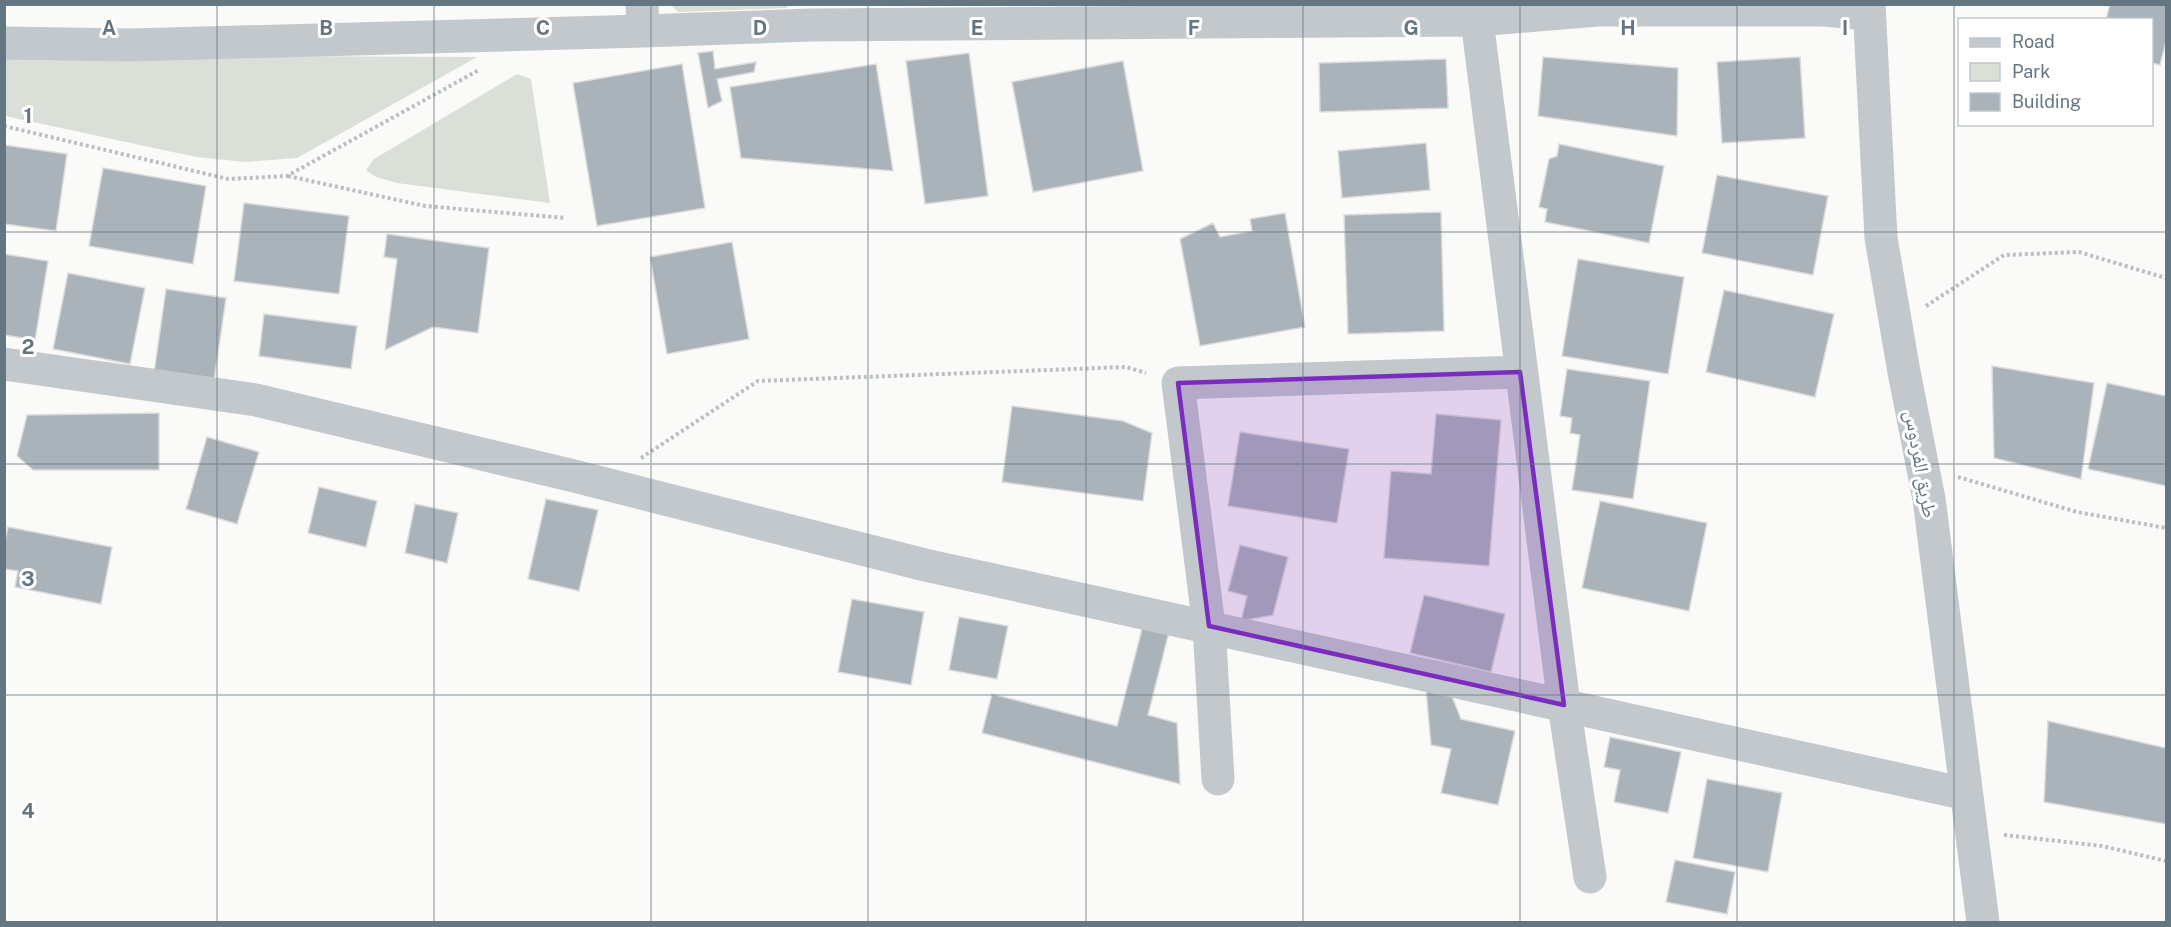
<svg xmlns="http://www.w3.org/2000/svg" width="2171" height="927" font-family="'Public Sans','Noto Naskh Arabic',sans-serif">
  <style>
    .green { fill: #dadfd7 }
    .building { fill: #aab3b9; stroke: #dcdcda; stroke-width: 1.5 }
    .lines { fill: none; stroke-linecap: round; stroke-linejoin: round }
    .path { stroke: #bbbfc2; stroke-width: 4; stroke-dasharray: 3 3; stroke-linecap: butt }
    .minor { stroke: #c3c8cc; stroke-width: 33 }
    .marked { fill: #7b2cbf; fill-opacity: 0.2; stroke: #7b2cbf; stroke-width: 4.5; stroke-linejoin: round }
    .grid { fill: none; stroke: #657683; stroke-width: 1.5; stroke-opacity: 0.55 }
    .labels { text-anchor: middle; dominant-baseline: central; stroke-width: 6; stroke-linejoin: round; paint-order: stroke }
    .street-label { font-size: 20px; fill: #657683; stroke: #fff }
    .grid-label { font-size: 20px; text-anchor: middle; font-weight: bold; fill: #657683; stroke: #fff; stroke-width: 6; stroke-linejoin: round; paint-order: stroke }
  </style>
  <rect width="100%" height="100%" fill="#fafaf8"/>
  <!-- green -->
  <path class="green" d="M671 5H788L787 8 678 12Z
    M25 55 477 57 297 158 245 162 196 157 5 116V56Z
    M517 74 531 79 550 203 397 183 376 177 366 170 374 159Z"/>
  <!-- building -->
  <path class="building" d="M2110 4H2166V42L2160 65 2152 63V20H2106Z
    M713 51 715 69 756 62 754 72 717 79 722 101 708 108 698 53Z
    M969 53 988 196 925 204 906 61Z
    M1543 57 1678 68 1677 136 1538 116Z
    M1800 57 1805 138 1722 143 1717 62Z
    M1446 59 1448 108 1320 112 1319 63Z
    M1123 61 1143 171 1033 192 1012 82Z
    M682 64 705 208 597 226 573 83Z
    M876 64 893 171 741 158 730 87Z
    M1426 143 1430 190 1342 198 1338 151Z
    M1559 144 1664 166 1649 243 1545 222 1547 209 1539 207 1549 159 1557 156Z
    M4 145 67 154 56 231 4 224Z
    M103 168 206 186 193 264 89 246Z
    M1717 175 1828 196 1813 275 1702 253Z
    M244 203 349 216 339 294 234 281Z
    M1441 212 1444 331 1348 334 1344 215Z
    M1285 213 1305 327 1200 346 1180 239 1213 223 1220 237 1252 231 1250 219Z
    M387 234 489 248 478 333 433 327 385 350 397 259 384 257Z
    M732 242 749 339 667 354 650 257Z
    M4 254 48 261 35 340 4 335Z
    M1578 259 1684 277 1668 374 1562 356Z
    M68 273 145 288 130 364 53 349Z
    M166 289 226 298 214 381 154 373Z
    M1724 290 1834 314 1815 397 1706 372Z
    M264 314 357 326 351 369 259 356Z
    M1992 366 2094 383 2081 479 1994 458Z
    M1567 369 1650 381 1633 499 1572 490 1580 435 1570 433 1572 418 1560 416Z
    M2107 383 2166 396V486L2088 469Z
    M1012 406 1123 421 1152 433 1143 501 1002 482Z
    M159 413V470H33L17 456 27 415Z
    M1436 414 1501 420 1489 566 1384 558 1391 471 1431 474Z
    M1240 432 1349 449 1337 523 1228 506Z
    M207 437 259 452 237 524 186 509Z
    M319 487 377 501 366 547 308 533Z
    M546 499 598 510 579 591 528 579Z
    M1600 501 1707 523 1689 611 1582 588Z
    M415 504 458 513 447 563 405 553Z
    M8 527 112 547 101 604 15 587 18 571 4 569V546Z
    M1240 545 1288 557 1273 615 1241 621 1247 596 1228 591Z
    M1424 595 1505 614 1491 672 1410 653Z
    M852 599 924 612 911 685 838 672Z
    M959 617 1008 626 997 679 949 670Z
    M1143 625 1169 632 1148 715 1177 723 1180 784 982 733 992 694 1117 726Z
    M1426 689 1451 694 1461 719 1515 731 1498 805 1441 793 1451 749 1431 745Z
    M2048 721 2166 748V824L2044 802Z
    M1610 737 1681 752 1668 813 1614 802 1620 770 1604 767Z
    M1707 779 1782 793 1768 872 1693 858Z
    M1675 860 1735 872 1727 914 1666 902Z"/>
  <g class="lines">
    <!-- path -->
    <path class="path" d="M4 126 228 179 287 176 479 70
      M288 176 425 206 565 218
      M1926 306 2004 255 2079 252 2166 278
      M641 458 758 381 1126 367 1146 373
      M1958 477 2077 512 2166 528
      M2004 835 2102 846 2166 861"/>
    <!-- minor -->
    <path class="minor" d="M1869 4 1881 238 1904 372 1929 499 1983 922
      M1477 20 1564 705 1590 877
      M643 31 810 25 1477 20 1598 10H1824L1869 14
      M4 43 131 45 643 31 642 4
      M4 364 256 400 574 476 925 565 1966 794
      M1218 779 1209 626 1178 383 1520 372"/>
  </g>
  <!-- marked area -->
  <path class="marked" d="M1520 372 1564 705 1209 626 1178 383Z"/>
  <!-- grid -->
  <path class="grid" d="M217 4V922M434 4V922M651 4V922M868 4V922M1086 4V922M1303 4V922M1520 4V922M1737 4V922M1954 4V922M4 232H2166M4 464H2166M4 695H2166"/>
  <g class="labels">
    <!-- street labels -->
    <g class="street-label">
      <text transform="translate(1921 464) rotate(80)">طريق الفردوس</text>
    </g>
  </g>
  <g class="grid-label">
    <text x="109" y="35">A</text>
    <text x="326" y="35">B</text>
    <text x="543" y="35">C</text>
    <text x="760" y="35">D</text>
    <text x="977" y="35">E</text>
    <text x="1194" y="35">F</text>
    <text x="1411" y="35">G</text>
    <text x="1628" y="35">H</text>
    <text x="1845" y="35">I</text>
    <text x="28" y="123">1</text>
    <text x="28" y="354">2</text>
    <text x="28" y="586">3</text>
    <text x="28" y="818">4</text>
  </g>
  <!-- border -->
  <rect width="2171" height="927" fill="none" stroke="#657683" stroke-width="12"/>
  <!-- legend -->
  <rect x="1958" y="18" width="195" height="108" fill="#ffffff" stroke="#c1c8cd" stroke-width="1.5"/>
  <rect x="1970" y="38" width="30" height="9" fill="#c3c8cc" stroke="#c1c8cd" stroke-width="1.5"/>
  <text x="2012" y="48" font-size="18" fill="#657683">Road</text>
  <rect x="1970" y="63" width="30" height="18" fill="#dadfd7" stroke="#c1c8cd" stroke-width="1.5"/>
  <text x="2012" y="78" font-size="18" fill="#657683">Park</text>
  <rect x="1970" y="93" width="30" height="18" fill="#aab3b9" stroke="#c1c8cd" stroke-width="1.5"/>
  <text x="2012" y="108" font-size="18" fill="#657683">Building</text>
</svg>
